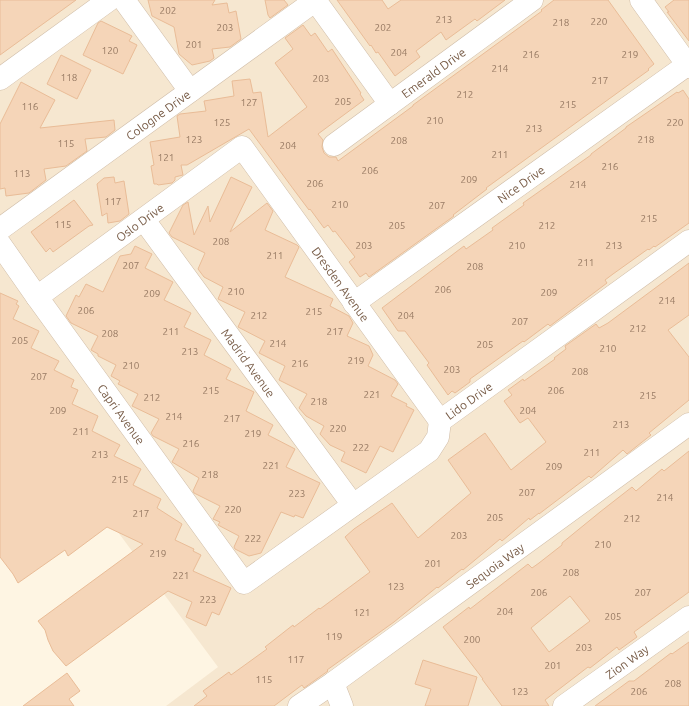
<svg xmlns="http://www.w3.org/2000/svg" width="689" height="706" font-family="Ubuntu,sans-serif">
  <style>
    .residential { fill: #f6e7d0 }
    .building { fill: #f5d5b8; stroke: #e9bc97; fill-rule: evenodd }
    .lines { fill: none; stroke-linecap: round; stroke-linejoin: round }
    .minor-casing { stroke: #d0bda8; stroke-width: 23 }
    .minor { stroke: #fff; stroke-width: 22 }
    .labels { text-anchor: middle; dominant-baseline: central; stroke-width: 3; stroke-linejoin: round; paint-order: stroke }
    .number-label { font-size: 10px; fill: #977a63 }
    .street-label { font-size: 12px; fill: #785c47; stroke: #fff8ea }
  </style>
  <rect width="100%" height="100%" fill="#fef5e3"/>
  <!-- residential -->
  <path class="residential" d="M0 0H689V706H166L218 667 0 373Z"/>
  <!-- building -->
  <path class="building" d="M0 0H76L0 55Z
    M148 0H215L212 5 227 3 229 13 236 11 241 39 230 47 212 49 214 58 210 61 192 65 179 54 174 27 152 16Z
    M265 0H284L288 5 270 18 268 15Z
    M337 0H382L388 9 401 0H505L477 21 475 19 446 40 441 32 416 51 420 57 395 76 378 52 376 53 371 45 370 46Z
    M554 0H608L654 64 648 69 649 70 486 188 487 189 453 215 454 216 369 277 366 273 360 277 349 262 355 257 335 231 333 232 328 225 324 228 310 209 309 210 294 190 249 129 187 165H181L183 175 175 177V180L172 183 158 185 157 184H154L151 166 154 165 150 142 180 137 177 116 180 114 206 111 204 101 234 96 232 81 250 79 253 93 261 92 268 137 307 107 275 63 293 49 285 38 303 25 311 36 315 33 328 52 332 49 361 93 360 94 364 100 318 134 323 140 322 147 324 153 329 157H336L338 161 413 106V105L542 11 541 10Z
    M674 0H689V41L667 12H669L665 7Z
    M101 21 132 36 129 41 137 45 123 74 83 55 98 23Z
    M61 55 91 70 77 99 47 84Z
    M21 82 55 100 40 128 114 120 115 130 106 137 85 139 87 151 66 166 44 169 46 180 29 193 6 196 5 188 0 189V124Z
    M683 90 689 99V223L655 247 654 246 649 250 648 249 613 274 605 280 607 283 550 326 548 324 524 342 523 341 470 379V382L455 393 452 391 448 395 427 365 429 363 405 331H398L382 308 464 246 466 249 493 230 492 228 524 205 523 203 591 155V154L626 128V127L677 92 678 93Z
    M114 177 115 183 124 181 129 214 120 221 108 223 107 213 102 216 97 184 104 178Z
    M231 177 252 187 230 232 267 203 273 211 265 230 297 245 299 247 285 277 333 299 330 306 349 316 353 323 347 336 369 346 373 355 368 366 395 380 398 384 391 396 407 404 406 406 414 410 393 452 380 446 366 473 341 461 345 452 330 445 320 434 324 426 306 416 299 408 307 394 279 380 285 366 259 353 265 341 238 327 245 312 218 299 223 287 204 277 198 269 205 253 172 237 169 233 183 205 188 202 194 235 208 206 210 222Z
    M74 200 93 225 89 226 53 252 50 248 46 252 31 232Z
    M135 246 152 254 145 268 173 282 164 300 191 313 184 327 211 340 204 355 231 369 226 379 254 392 246 411 273 425 268 435 295 449 286 467 320 483 303 518 295 515 294 517 281 512 261 553 249 556 235 549 234 547 239 536 218 525 220 522 213 519 220 506 194 493 193 491 199 478 172 462 179 449 153 436 151 433 159 419 132 406 138 394 118 384 120 381 111 376 116 365 98 356V354L91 350 98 336 71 323 66 316 76 295 79 297 86 284 103 292 120 256 131 254Z
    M689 263V315L668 330 689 357V400L649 433 651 435 627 454 623 450 591 478 589 476 539 514V513L530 520 529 518 502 541 500 539 463 570 462 569 438 588 437 587 394 622 327 670 328 671 304 688 302 685 274 706H194L207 696 203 691 229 672 231 675 267 649 265 647 293 625 294 627 319 608 320 609 370 572 345 537 354 529 392 503 418 538 471 493 448 460 485 433 511 470 546 442 528 418 520 423 504 401 512 395 508 390 523 379 524 381 555 359 554 358 566 349 565 346 596 324 599 328 608 323Z
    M0 293 18 301 16 304 19 306 13 319 39 331 31 348 59 361 54 370 74 380 71 387 78 390 72 404 98 416 92 431 120 445 114 456 141 469 133 485 161 499 157 508 182 524 175 540 194 549 193 551 201 555 193 571 231 588 219 615 212 612 206 626 186 617 192 602 168 591 66 666 53 651 48 640 45 630 38 621 143 544 107 527 68 556 65 550 18 583 13 574 0 557Z
    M689 451V592L634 632 637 637 619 650 617 647 590 668 588 667 545 700 549 706H502L482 679H483L443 627 469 607 470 609 528 564 532 568 539 563 562 545V543L600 512 632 487 636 491 662 469 664 471ZM570 596 590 621 549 652 531 628Z
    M689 642V706H595L629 681H634L671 653 672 654Z
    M423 660 477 677 468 706H425L431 689 415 684Z
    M67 673 80 691 69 699 74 706H23Z"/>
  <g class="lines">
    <!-- minor casing -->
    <g class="minor-casing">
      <g id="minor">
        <path d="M124 0 190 91"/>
        <path d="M315 0 390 104"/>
        <path d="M641 0 689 67"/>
        <path d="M0 79 109 0"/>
        <path id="s1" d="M334 145 532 0"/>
        <path id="s2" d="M144 220 353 505"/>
        <path id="s3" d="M0 229 316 0"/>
        <path id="s4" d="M0 244 37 297 244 583 429 451 438 437 440 421 689 241"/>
        <path id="s5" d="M37 297 242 147 440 421"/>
        <path id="s6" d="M354 303 687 65"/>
        <path d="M333 683 342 706"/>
        <path id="s7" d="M299 706 333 683 689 424"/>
        <path id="s8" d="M564 706 689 617"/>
      </g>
    </g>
    <!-- minor -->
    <use href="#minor" class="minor"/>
  </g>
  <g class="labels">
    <!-- number labels -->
    <g class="number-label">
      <text x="168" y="10">202</text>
      <text x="444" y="19">213</text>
      <text x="599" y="21">220</text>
      <text x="561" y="22">218</text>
      <text x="225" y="27">203</text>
      <text x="383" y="27">202</text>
      <text x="194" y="44">201</text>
      <text x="110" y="50">120</text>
      <text x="399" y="52">204</text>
      <text x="531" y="54">216</text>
      <text x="630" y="54">219</text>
      <text x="500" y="68">214</text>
      <text x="69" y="77">118</text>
      <text x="321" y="78">203</text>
      <text x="600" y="80">217</text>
      <text x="465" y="94">212</text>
      <text x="343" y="101">205</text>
      <text x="249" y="102">127</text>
      <text x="568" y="104">215</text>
      <text x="30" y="106">116</text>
      <text x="435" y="120">210</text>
      <text x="222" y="122">125</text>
      <text x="675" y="122">220</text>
      <text x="534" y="128">213</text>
      <text x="194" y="139">123</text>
      <text x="646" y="139">218</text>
      <text x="399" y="140">208</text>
      <text x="66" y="143">115</text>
      <text x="288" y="145">204</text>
      <text x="500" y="154">211</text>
      <text x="166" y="157">121</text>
      <text x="610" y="166">216</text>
      <text x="370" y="170">206</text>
      <text x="22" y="173">113</text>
      <text x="469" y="179">209</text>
      <text x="315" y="183">206</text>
      <text x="578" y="184">214</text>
      <text x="113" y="201">117</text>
      <text x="340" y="204">210</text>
      <text x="437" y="205">207</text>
      <text x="649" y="218">215</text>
      <text x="63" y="224">115</text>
      <text x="397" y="225">205</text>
      <text x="547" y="225">212</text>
      <text x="221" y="241">208</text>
      <text x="364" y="245">203</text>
      <text x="517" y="245">210</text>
      <text x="614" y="245">213</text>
      <text x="275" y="255">211</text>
      <text x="586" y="262">211</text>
      <text x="131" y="265">207</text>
      <text x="475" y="266">208</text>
      <text x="443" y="289">206</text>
      <text x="236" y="291">210</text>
      <text x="549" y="292">209</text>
      <text x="152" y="293">209</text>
      <text x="667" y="300">214</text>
      <text x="86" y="310">206</text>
      <text x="314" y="311">215</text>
      <text x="259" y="315">212</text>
      <text x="406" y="315">204</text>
      <text x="520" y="321">207</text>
      <text x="638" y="328">212</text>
      <text x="171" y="331">211</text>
      <text x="335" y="331">217</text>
      <text x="110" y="333">208</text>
      <text x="20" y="340">205</text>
      <text x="278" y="343">214</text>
      <text x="485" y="344">205</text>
      <text x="608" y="348">210</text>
      <text x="190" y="351">213</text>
      <text x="356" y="360">219</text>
      <text x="300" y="363">216</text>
      <text x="131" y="365">210</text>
      <text x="452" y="369">203</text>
      <text x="580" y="371">208</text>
      <text x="39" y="376">207</text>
      <text x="211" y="390">215</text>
      <text x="556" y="390">206</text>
      <text x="372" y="394">221</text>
      <text x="648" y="395">215</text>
      <text x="152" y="397">212</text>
      <text x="319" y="401">218</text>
      <text x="58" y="410">209</text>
      <text x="528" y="410">204</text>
      <text x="174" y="416">214</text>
      <text x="232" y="418">217</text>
      <text x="621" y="424">213</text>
      <text x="338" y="428">220</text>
      <text x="81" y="431">211</text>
      <text x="253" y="433">219</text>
      <text x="191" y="443">216</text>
      <text x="361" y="447">222</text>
      <text x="592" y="452">211</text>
      <text x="100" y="454">213</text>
      <text x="271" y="465">221</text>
      <text x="554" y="466">209</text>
      <text x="210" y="474">218</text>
      <text x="120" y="479">215</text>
      <text x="527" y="492">207</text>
      <text x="297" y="493">223</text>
      <text x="665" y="497">214</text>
      <text x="233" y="509">220</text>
      <text x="141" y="513">217</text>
      <text x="495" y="517">205</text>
      <text x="632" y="518">212</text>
      <text x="459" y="535">203</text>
      <text x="253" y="538">222</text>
      <text x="603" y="544">210</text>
      <text x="158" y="553">219</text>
      <text x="433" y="563">201</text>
      <text x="571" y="572">208</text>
      <text x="181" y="575">221</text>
      <text x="396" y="586">123</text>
      <text x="539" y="592">206</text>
      <text x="643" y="592">207</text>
      <text x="208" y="599">223</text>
      <text x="505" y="611">204</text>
      <text x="362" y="612">121</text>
      <text x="613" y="616">205</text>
      <text x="334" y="636">119</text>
      <text x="472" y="639">200</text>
      <text x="584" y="647">203</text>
      <text x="296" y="659">117</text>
      <text x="553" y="665">201</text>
      <text x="264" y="679">115</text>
      <text x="673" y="683">208</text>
      <text x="520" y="691">123</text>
      <text x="639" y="691">206</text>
    </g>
    <!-- street labels -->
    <g class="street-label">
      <text stroke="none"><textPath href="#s1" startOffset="123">Emerald Drive</textPath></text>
      <text stroke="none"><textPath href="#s3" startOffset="195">Cologne Drive</textPath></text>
      <text stroke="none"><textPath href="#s6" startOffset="205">Nice Drive</textPath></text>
      <text stroke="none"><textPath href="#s5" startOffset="127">Oslo Drive</textPath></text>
      <text stroke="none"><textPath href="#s5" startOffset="423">Dresden Avenue</textPath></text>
      <text stroke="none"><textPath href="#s2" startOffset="177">Madrid Avenue</textPath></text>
      <text stroke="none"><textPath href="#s4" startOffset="713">Lido Drive</textPath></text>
      <text stroke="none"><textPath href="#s4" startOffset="209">Capri Avenue</textPath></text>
      <text stroke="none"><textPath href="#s7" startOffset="241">Sequoia Way</textPath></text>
      <text stroke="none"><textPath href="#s8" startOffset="77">Zion Way</textPath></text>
    </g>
  </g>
</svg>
